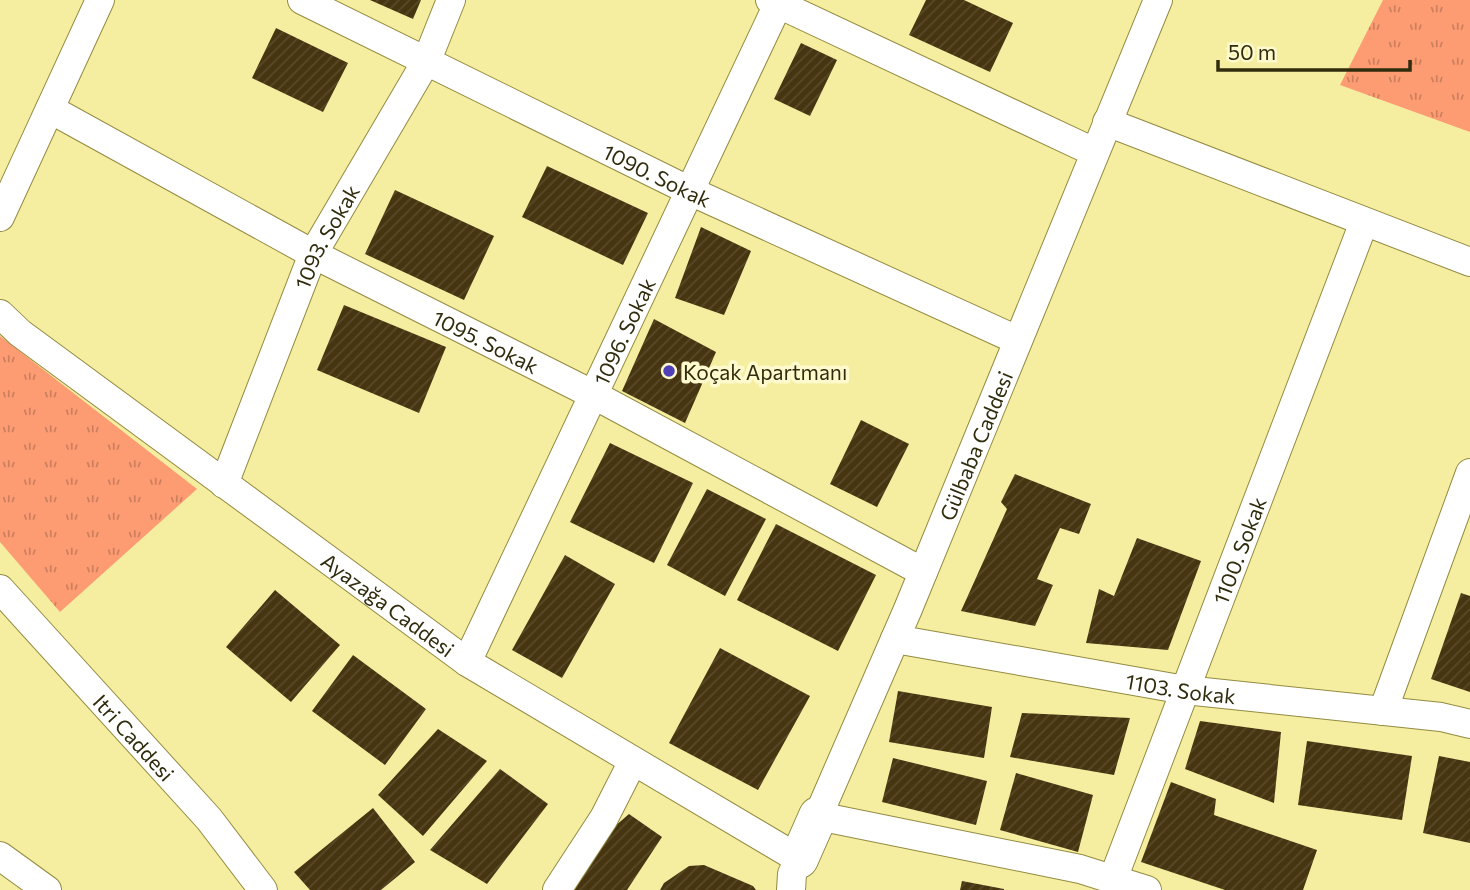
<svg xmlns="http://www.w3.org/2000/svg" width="1470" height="890" font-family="Commissioner,sans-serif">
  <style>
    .park { fill: url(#park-tufts) }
    .building { fill: url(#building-hatch) }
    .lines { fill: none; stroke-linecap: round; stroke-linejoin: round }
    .street-casing { stroke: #938b41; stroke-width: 30 }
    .secondary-casing { stroke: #938b41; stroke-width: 40 }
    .street { stroke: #fff; stroke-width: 28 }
    .secondary { stroke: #fff; stroke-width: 38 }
    .poi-dot { fill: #503fb6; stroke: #fefacd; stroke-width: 2.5 }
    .labels { text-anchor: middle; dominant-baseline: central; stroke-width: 7; stroke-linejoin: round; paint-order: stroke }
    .street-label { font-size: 21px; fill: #302c0d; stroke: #fefacd }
    .poi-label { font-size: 21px; fill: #302c0d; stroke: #fefacd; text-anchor: start }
  </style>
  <defs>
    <pattern id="park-tufts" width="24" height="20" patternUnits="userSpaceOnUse" patternTransform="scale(1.75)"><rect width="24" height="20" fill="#fd9c73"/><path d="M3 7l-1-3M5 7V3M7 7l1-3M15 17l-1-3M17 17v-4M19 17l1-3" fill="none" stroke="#cd7f5d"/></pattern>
    <pattern id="building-hatch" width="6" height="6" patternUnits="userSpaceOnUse" patternTransform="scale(1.75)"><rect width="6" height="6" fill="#463510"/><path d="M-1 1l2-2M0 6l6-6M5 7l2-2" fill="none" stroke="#584a29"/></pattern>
  </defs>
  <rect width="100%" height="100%" fill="#f5eea1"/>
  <!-- park -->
  <path class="park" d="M1383 0H1470V132L1340 85Z
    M0 336 197 489 60 612 0 542Z"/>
  <!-- building -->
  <path class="building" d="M370 0H421L413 19Z
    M926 0H964L1013 23 990 72 909 35Z
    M276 28 348 63 323 112 252 78Z
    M801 43 837 60 810 116 774 99Z
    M547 166 648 213 623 265 522 217Z
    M395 190 494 236 464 300 365 254Z
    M701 227 751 251 724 315 675 298Z
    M344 305 446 347 419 413 317 370Z
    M654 319 716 352 685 423 622 391Z
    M861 420 909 444 877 507 830 484Z
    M610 443 693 483 654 563 570 522Z
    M1015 474 1091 504 1079 534 1060 528 1037 579 1053 585 1035 626 961 611 1007 509 1001 502Z
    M707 489 766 519 725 596 667 565Z
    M776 524 876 575 838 651 737 600Z
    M1137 538 1201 561 1168 650 1086 643 1099 589 1114 596Z
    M565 555 615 584 562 678 512 650Z
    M275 590 340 645 291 702 226 647Z
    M1461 593 1470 596V692L1431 679Z
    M720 648 810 696 758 790 669 743Z
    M353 655 426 709 385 765 312 711Z
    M898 691 992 707 984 758 889 742Z
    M1022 713 1130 718 1114 775 1010 757Z
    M1200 721 1281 732 1274 803 1185 769Z
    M438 729 487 761 423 836 378 795Z
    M1307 741 1412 756 1402 820 1298 805Z
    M1439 756 1470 762V843L1423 833Z
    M893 758 987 781 976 825 882 802Z
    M500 769 548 804 487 884 430 850Z
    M1016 773 1093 795 1078 852 1000 830Z
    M1171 782 1216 799 1214 815 1317 850 1303 890H1225L1141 862Z
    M373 808 415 862 381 890H310L294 872Z
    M629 814 662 837 627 890H569L599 840Z
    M704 865 753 886 756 890H660L664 883 689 866Z
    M962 881 1004 889V890H960Z"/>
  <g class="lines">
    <!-- street casing -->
    <g class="street-casing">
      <g id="street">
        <path id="s1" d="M302 0 690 191 1017 340"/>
        <path d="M770 0 1094 152"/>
        <path id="s2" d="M50 109 313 254 594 395 923 572"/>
        <path d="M1107 122 1470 262"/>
        <path d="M0 217 100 0"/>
        <path id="s3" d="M0 314 20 333 467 662 799 859 792 874 791 890"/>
        <path id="s4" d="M224 484 313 254 427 60 451 0"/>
        <path id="s5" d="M0 589 209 819 263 890"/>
        <path id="s6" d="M895 639 1185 690 1441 717 1470 724"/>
        <path id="s7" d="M467 662 780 0"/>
        <path d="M1383 711 1470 473"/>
        <path d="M0 856 47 890"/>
        <path id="s8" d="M1113 879 1364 222"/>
        <path d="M557 890 604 818 633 761"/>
        <path id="s9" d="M1147 890 1080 869 818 816 908 609 1158 0"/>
      </g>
    </g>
    <!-- secondary casing -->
    <g class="secondary-casing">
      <path id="secondary" d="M799 859 818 816"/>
    </g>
    <!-- street -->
    <use href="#street" class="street"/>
    <!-- secondary -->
    <use href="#secondary" class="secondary"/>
  </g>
  <!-- markers -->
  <circle class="poi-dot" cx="669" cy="371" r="7"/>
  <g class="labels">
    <!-- street labels -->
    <g class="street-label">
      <text stroke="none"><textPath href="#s1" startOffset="396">1090. Sokak</textPath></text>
      <text stroke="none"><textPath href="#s4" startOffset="268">1093. Sokak</textPath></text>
      <text stroke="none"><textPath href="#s7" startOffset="366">1096. Sokak</textPath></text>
      <text stroke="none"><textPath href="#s2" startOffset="494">1095. Sokak</textPath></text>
      <text stroke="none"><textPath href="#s9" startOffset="740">Gülbaba Caddesi</textPath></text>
      <text stroke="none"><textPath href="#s8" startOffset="352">1100. Sokak</textPath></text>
      <text stroke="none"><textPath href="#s3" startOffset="485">Ayazağa Caddesi</textPath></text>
      <text stroke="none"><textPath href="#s6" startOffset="290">1103. Sokak</textPath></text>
      <text stroke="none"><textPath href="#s5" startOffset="200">Itri Caddesi</textPath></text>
    </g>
    <!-- poi labels -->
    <g class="poi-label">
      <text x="683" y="371">Koçak Apartmanı</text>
    </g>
  </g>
  <!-- scale -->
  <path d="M1218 60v10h192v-10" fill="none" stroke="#302c0d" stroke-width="3.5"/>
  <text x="1228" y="60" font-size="21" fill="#302c0d" stroke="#fefacd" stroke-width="5" paint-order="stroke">50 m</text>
</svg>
